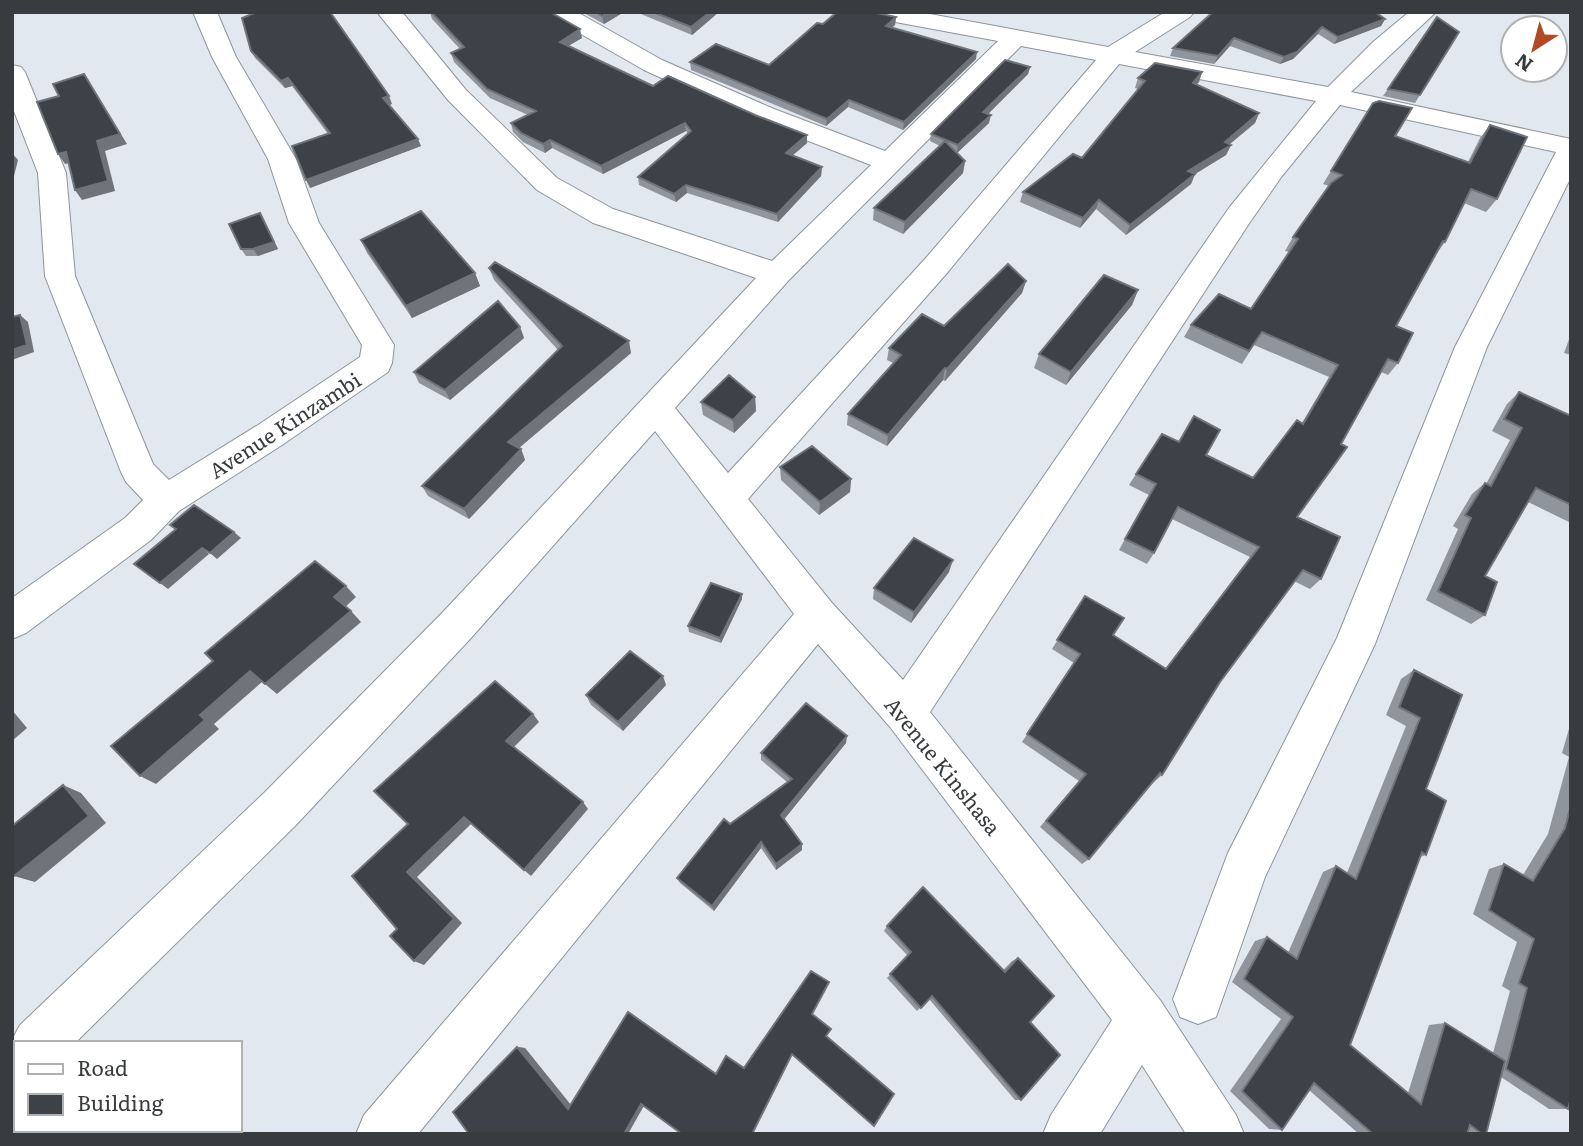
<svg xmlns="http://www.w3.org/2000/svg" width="1583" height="1146" font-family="Literata,serif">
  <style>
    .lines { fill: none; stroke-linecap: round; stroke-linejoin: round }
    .minor-casing { stroke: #8d949b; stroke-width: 2 }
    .minor { fill: #fff; fill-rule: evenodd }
    .wall { fill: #8f959c }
    .shaded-wall { fill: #6e747a }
    .building { fill: #3d4248; stroke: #6e747a; stroke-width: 2 }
    .labels { text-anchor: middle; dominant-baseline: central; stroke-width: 7; stroke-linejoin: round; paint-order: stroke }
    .street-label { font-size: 21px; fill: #393c3e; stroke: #fff }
  </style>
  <rect width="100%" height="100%" fill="#e1e8ef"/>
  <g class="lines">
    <!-- minor casing -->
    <g class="minor-casing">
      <path id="minor" d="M193 12H217L236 57 296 159 319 223 394 345 392 363 388 372 282 445 179 511 151 540 26 633 12 639V598L125 518 143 500 126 482 121 472 45 276 38 173 12 106V65L21 67 25 72 66 173 75 276 153 464 169 480 258 425 360 357 362 345 289 223 268 159 212 57Z
        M377 12H402L466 90 557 178 613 209 772 261 871 165 756 121 644 70 551 17 547 12H577L662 60 774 109 885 151 998 41 879 19 871 17 867 12H919L1108 47 1165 12H1194L1190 17 1135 52 1328 87 1373 42 1409 12H1436L1351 92 1571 139V177L1487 347 1375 644 1265 877 1216 1017 1198 1024 1180 1017 1173 999 1228 853 1337 638 1455 347 1556 152 1340 105 1282 176 1250 222 930 712 1160 1000 1236 1115 1244 1134H1186L1142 1065 1100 1134H1043L1051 1115 1112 1020 890 727 818 644 418 1134H356L364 1115 794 614 655 431 471 638 296 825 75 1043H16V1092L12 1094V1040L20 1025 264 793 443 612 756 278 593 223 537 190 448 100ZM1021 46 1096 60 925 259 728 473 675 408 788 281ZM1119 64 1316 101 1229 208 903 680 832 603 748 499 947 273Z"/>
    </g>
    <!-- minor -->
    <use href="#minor" class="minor"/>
  </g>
  <!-- wall -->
  <path class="wall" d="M430 12H550L582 38 568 46 653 86 807 143 792 156 822 167 821 176 778 222 687 193 676 202 639 185 638 177 688 134 686 131 603 174 552 148 545 153 523 142 513 132 511 123 528 115 490 98 454 62 451 53 460 49 432 19Z
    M582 12H624L604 24Z
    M636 12H719L692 35Z
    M1213 12 1385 19 1381 26 1334 44 1318 34 1293 59 1280 64 1230 46 1214 64 1170 56 1173 48Z
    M896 17 895 25 892 27 976 59 903 130 848 107 826 126 691 70 690 62 769 65 823 24Z
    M1459 32 1415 103 1383 96 1388 89Z
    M251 51 392 104 388 105 421 146 310 188 328 134 292 86 285 88 255 58Z
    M1030 67 1028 74 988 114 989 123 957 153 965 161 963 173 903 234 873 220 874 208 940 146 930 141 931 134Z
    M1202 72 1199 82 1196 84 1259 113 1255 123 1229 145H1231L1226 155 1195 174 1191 184 1126 235 1096 209 1080 228 1020 202 1023 192 1082 158 1138 89 1135 88 1138 78Z
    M1373 103 1395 136 1468 162 1480 138 1490 125 1497 199 1486 212 1464 203 1445 242 1436 254 1396 326 1398 363 1388 375 1381 372 1297 517 1321 579 1310 589 1294 581 1220 682 1162 775 1154 782 1153 781 1089 859 1082 864 1040 827 1079 781 1022 742 1074 663 1052 649 1085 596 1113 635 1166 668 1250 557 1172 519 1154 553 1147 564 1119 550 1149 495 1129 485 1136 474 1206 455 1253 478 1302 423 1329 377 1254 345 1242 364 1184 337 1191 325 1251 309 1289 252 1285 251 1293 237 1329 186 1323 184Z
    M260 213 278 249 258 256H246L241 249Z
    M361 240 475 273 480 286 412 318 367 253Z
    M489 268 631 353 519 448 521 449 525 460 469 519 428 496 422 486 558 350 494 280Z
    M1026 281 1022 293 945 381 943 380 887 446 847 425 848 414 893 363 887 360 889 348 944 326Z
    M1138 290 1132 305 1066 385 1034 368 1039 354Z
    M520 327 524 338 450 400 419 383 414 372Z
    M1571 334V355L1564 353Z
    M1519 392 1571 416V523L1528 502 1485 576V615L1471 624 1426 600 1458 529 1453 526 1472 494 1485 483 1486 484 1510 440 1492 431 1507 404Z
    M755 397 756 411 734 433 703 415 701 402Z
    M780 467 851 479 850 492 819 515 781 480Z
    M949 572 911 623 873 599 874 588Z
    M742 594V599L721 643 689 632 688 626Z
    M1414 670 1426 789V855L1420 857 1350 1045 1408 1093 1429 1025 1445 1023 1493 1053 1510 991 1502 986 1517 942 1473 914 1489 869 1504 864 1523 875 1548 834 1569 757 1562 753 1571 722V1098L1568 1109H1549L1501 1077 1486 1134H1359L1309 1090 1282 1130 1269 1129 1230 1091 1281 1019 1232 982 1255 941 1267 937 1288 953 1323 872 1336 866 1347 873 1406 726 1386 715 1401 679Z
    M666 685 623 731 591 705 586 695Z
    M846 743 784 819 802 850 776 870 761 848 714 911 680 883 677 878 730 824 787 782 761 760V753Z
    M887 926 1003 970 1012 961 1018 958 1030 1022 1021 1100H1015L929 999 917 1011 887 978 908 956 884 931Z
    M628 1012 717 1074 744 1068 813 1014 826 1036 874 1126 792 1055 644 1106 453 1112 517 1047 525 1048 571 1105Z"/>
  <!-- shaded-wall -->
  <path class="shaded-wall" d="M608 12H624L604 24 602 16Z
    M710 12H719L692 35 691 27Z
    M896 17 895 25 886 33V26Z
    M1385 19 1381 26 1334 44 1338 37Z
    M1322 27 1318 34 1293 59 1280 64 1284 57Z
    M580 29 582 38 561 50 560 42Z
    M1234 38 1230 46 1214 64 1218 56Z
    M977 52 976 59 903 130 904 122Z
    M1030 67 1028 74 982 120 983 112Z
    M1202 72 1199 82 1189 93 1193 83Z
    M84 74 127 144 105 151 115 191 82 200 75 190 97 141Z
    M288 78 292 86 285 88 281 81Z
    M389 96 392 104 386 106 383 98Z
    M849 100 848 107 826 126 827 119Z
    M1259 113 1255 123 1221 151 1231 145 1226 155 1195 174 1191 184 1126 235 1130 225 1188 171Z
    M991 115 989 123 957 153 958 145Z
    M685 123 686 131 603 174 601 166Z
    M807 135V143L786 161V153Z
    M418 139 421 146 310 188 306 180Z
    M550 140 552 148 545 153 543 144Z
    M66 152 74 162 65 164 58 154Z
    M12 153 18 160 12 184Z
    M965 161 963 173 903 234 905 222Z
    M822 167 821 176 778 222 777 214Z
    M686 185 687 193 676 202 674 194Z
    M1099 200 1096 209 1080 228 1083 218Z
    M260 213 278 249 258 256 253 249Z
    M475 273 480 286 412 318 406 306Z
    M1026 281 1022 293 945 381 947 369Z
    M1138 290 1132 305 1066 385 1071 372Z
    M20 315 28 322 34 352 12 360V350Z
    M520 327 524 338 450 400 445 390Z
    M629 341 631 353 513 453 508 442Z
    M945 368 943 380 887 446 888 435Z
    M755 397 756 411 734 433 733 420Z
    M521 449 525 460 469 519 464 509Z
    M851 479 850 492 819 515 820 502Z
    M234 532 241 538 217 559 210 553Z
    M202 548 209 554 168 589 160 583Z
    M953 560 949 572 911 623 914 612Z
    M346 586 356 597 344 608 334 597Z
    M742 594V599L721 643 720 638Z
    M351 611 361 622 277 694 265 684Z
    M250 671 263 681 214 724 219 729 156 784 140 776 200 715Z
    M663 676 666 685 623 731 618 722Z
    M12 710 27 728 12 741Z
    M533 714 539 722 512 749 506 741Z
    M847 736 846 743 782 822 781 815Z
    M63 785 81 793 106 823 35 882 14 876Z
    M583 802 588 809 531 876 524 870Z
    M464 817 471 824 417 877 462 923 424 965 414 961 407 872Z
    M761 842V848L714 911 712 906Z
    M802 844V850L776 870V864Z
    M628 1012 632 1014 718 1075 716 1074Z
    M517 1047 525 1048 574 1109H568Z
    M641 1104H645L628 1134H624Z
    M169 1130H186L182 1134H165Z"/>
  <!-- building -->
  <path class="building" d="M257 12H330L389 96 383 98 418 139 306 180 292 146 330 133 288 78 281 81 251 51 242 18Z
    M431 12H550L580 29 560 42 653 86 668 76 755 115 807 135 786 153 822 167 777 214 686 185 674 194 638 177 691 131 685 123 601 166 550 140 543 144 521 133 511 123 536 111 487 89 451 53 464 47Z
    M596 12H608L602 16Z
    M653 12H710L691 27Z
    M837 12H872L896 17 886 26 977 52 904 122 849 100 827 119 690 62 716 44 769 65 817 23 823 24Z
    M1213 12H1375L1385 19 1338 37 1322 27 1297 52 1284 57 1234 38 1218 56 1173 48Z
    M1437 17 1459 32 1420 95 1388 89Z
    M1005 60 1030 67 983 112 991 115 958 145 931 134Z
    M1155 63 1202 72 1193 83 1259 113 1225 142 1231 145 1188 171 1195 174 1130 225 1099 200 1083 218 1023 192 1073 154 1082 158 1145 81 1138 78Z
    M84 74 120 134 97 141 108 181 75 190 66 152 58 154 37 102 59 96 53 84Z
    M1379 101 1412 108 1395 136 1470 163 1490 125 1527 137 1497 199 1471 189 1445 242 1443 241 1396 326 1413 333 1398 363 1388 359 1341 444 1347 447 1297 517 1340 537 1321 579 1303 570 1220 682 1162 775 1160 773 1089 859 1046 821 1086 774 1027 734 1080 654 1057 640 1085 596 1124 618 1113 635 1166 669 1259 547 1178 507 1154 553 1125 539 1156 484 1136 474 1162 434 1179 442 1194 416 1220 430 1206 455 1253 478 1297 420 1303 424 1338 365 1262 332 1249 351 1191 325 1219 294 1251 309 1298 239 1293 237 1331 183 1342 175 1331 171 1373 103Z
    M945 141 965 161 905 222 874 208Z
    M421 211 475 273 406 306 361 240Z
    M260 213 274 242 253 249H241L229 224Z
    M495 262 629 341 508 442 521 449 464 509 422 486 562 346 489 268Z
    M1008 264 1026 281 947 369 945 368 888 435 848 414 901 355 889 348 922 314 944 326Z
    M1104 275 1138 290 1071 372 1039 354Z
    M498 301 520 327 445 390 414 372Z
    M20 315 27 345 12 350V317Z
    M729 375 755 397 733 420 701 402Z
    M1519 392 1571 416V505L1536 488 1485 576 1497 582 1485 615 1438 591 1471 518 1465 515 1485 483 1491 486 1522 428 1504 419Z
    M812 446 851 479 820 502 780 467Z
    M194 505 234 532 210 553 202 548 160 583 134 564 176 529 170 525Z
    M914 538 953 560 914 612 874 588Z
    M315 561 346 586 334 597 351 611 265 684 250 671 200 715 205 720 140 776 111 746 213 661 205 653Z
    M711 583 742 594 720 638 688 626Z
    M630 651 663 676 618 722 586 695Z
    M1414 670 1462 695 1426 789 1446 801 1426 855 1422 852 1350 1045 1421 1104 1445 1023 1505 1061 1486 1134H1482L1470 1125 1467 1134H1373L1314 1083 1282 1130 1242 1091 1293 1017 1244 979 1267 937 1297 959 1336 866 1356 879 1420 718 1399 707Z
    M495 681 533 714 506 741 583 802 524 870 464 817 407 872 454 919 414 961 390 936 397 929 352 876 408 824 374 791Z
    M806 703 847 736 781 815 802 844 776 864 761 842 712 906 677 878 724 819 730 824 792 779 761 753Z
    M63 785 89 816 14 876 12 873V826Z
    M1571 805V1098L1568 1109 1506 1069 1527 988 1519 983 1534 939 1489 910 1504 864 1533 881 1565 828Z
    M923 887 1005 972 1018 958 1054 996 1030 1022 1060 1055 1021 1100 932 996 921 1008 890 974 911 952 887 926Z
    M811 971 829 982 812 1014 831 1029 826 1036 894 1094 874 1126 792 1054 752 1134H682L641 1104 624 1134H469L453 1112 517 1047 568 1109 628 1012 716 1074 726 1056 744 1068Z
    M141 1130H169L165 1134H143Z"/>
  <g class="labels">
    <!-- street labels -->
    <g class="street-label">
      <text transform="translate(284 424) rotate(-33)">Avenue Kinzambi</text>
      <text transform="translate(944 765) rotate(51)">Avenue Kinshasa</text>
    </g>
  </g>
  <!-- border -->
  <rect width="1583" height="1146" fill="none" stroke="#393c3e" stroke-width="28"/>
  <!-- legend -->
  <rect x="14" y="1041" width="228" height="91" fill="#ffffff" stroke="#b0b1b2" stroke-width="2"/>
  <rect x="28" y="1064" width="35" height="10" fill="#ffffff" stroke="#b0b1b2" stroke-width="2"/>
  <text x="77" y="1076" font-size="21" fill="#393c3e">Road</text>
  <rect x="28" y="1094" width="35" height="21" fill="#3d4248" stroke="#b0b1b2" stroke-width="2"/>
  <text x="77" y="1111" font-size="21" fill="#393c3e">Building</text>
  <!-- north arrow -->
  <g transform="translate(1534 49) rotate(216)"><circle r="33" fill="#ffffff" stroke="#b0b1b2" stroke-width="2"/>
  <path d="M0-5L12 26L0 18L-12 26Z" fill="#b14a23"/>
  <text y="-10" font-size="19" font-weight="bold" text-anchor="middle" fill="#393c3e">N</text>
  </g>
</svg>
